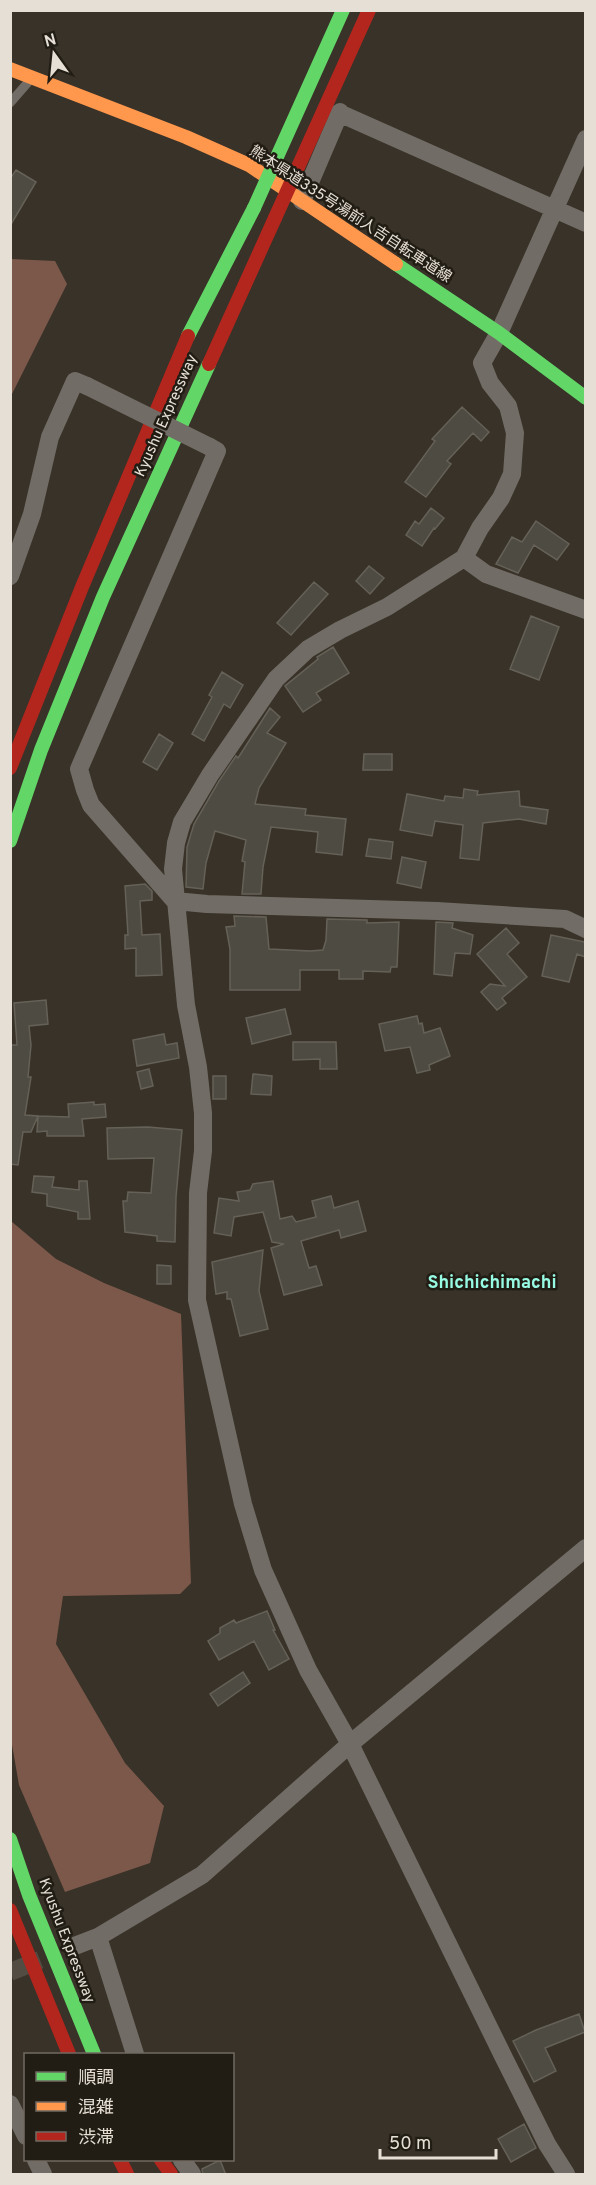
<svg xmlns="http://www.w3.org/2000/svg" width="596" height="2185" font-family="Overpass,'Noto Sans JP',sans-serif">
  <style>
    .forest { fill: #7c584a }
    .building { fill: #4e4b43; stroke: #656158; stroke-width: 1.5 }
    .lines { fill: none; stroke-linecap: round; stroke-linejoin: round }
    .street-tunnel { stroke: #524c42; stroke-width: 18; stroke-dasharray: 18 9; stroke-linecap: butt }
    .lane { stroke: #726c66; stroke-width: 9 }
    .street { stroke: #726c66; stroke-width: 18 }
    .fast { stroke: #63d668; stroke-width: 14 }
    .slow { stroke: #ff974d; stroke-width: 14 }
    .jam { stroke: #b3261e; stroke-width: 14 }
    .street-bridge { stroke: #726c66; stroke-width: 18 }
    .fast-bridge { stroke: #63d668; stroke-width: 14 }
    .jam-bridge { stroke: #b3261e; stroke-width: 14 }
    .labels { text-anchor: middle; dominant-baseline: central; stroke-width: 5; stroke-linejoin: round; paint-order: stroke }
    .street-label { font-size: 15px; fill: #e6dfd5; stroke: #211c14 }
    .quarter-label { font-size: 18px; font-weight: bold; fill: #97fae2; stroke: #211c14 }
  </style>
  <rect width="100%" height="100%" fill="#383228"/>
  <!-- forest -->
  <path class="forest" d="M11 259 55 261 67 284 11 396Z
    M11 1221 56 1259 104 1283 181 1314 191 1583 180 1594 63 1596 56 1644 125 1763 164 1806 150 1863 65 1892 19 1785 11 1739Z"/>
  <!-- building -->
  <path class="building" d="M16 170 36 182 10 226V179Z
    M462 407 489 432 481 441 473 433 447 461 451 464 426 497 405 482 435 441 432 439Z
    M431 508 444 518 435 529 434 528 422 546 406 535 415 521 419 524Z
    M536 521 569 544 557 560 534 545 518 573 496 564 512 537 522 542Z
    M369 566 384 578 370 594 356 581Z
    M314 582 328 594 291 635 277 623Z
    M531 616 559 627 539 680 510 669Z
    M333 647 349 673 316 693 321 700 303 712 285 686 318 659 317 657Z
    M222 672 243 685 230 708 224 704 204 741 192 734 212 697 209 695Z
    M270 708 280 717 267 733 286 743 259 788 255 804 306 809 305 815 346 819 342 855 316 852 318 832 271 827 263 867 261 894H242L245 862 242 861 246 840 215 831 206 863 203 889 186 887 187 847 194 824 219 781 236 756 238 758Z
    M159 734 173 743 157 770 143 762Z
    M364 754H392V770H363Z
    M464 789 478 791 477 795 519 791 520 806 548 810 546 824 519 819 483 823 479 860 460 858 463 825 435 821 432 836 400 830 407 794 444 801 445 796 463 798Z
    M369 839 393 842 391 859 366 856Z
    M402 857 426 862 421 888 397 883Z
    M145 884 152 891V900L140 901 142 935 160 934 162 975 136 976V948L125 949V935H128L125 886Z
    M234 916 266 917 269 949 310 951 323 950 326 940 327 919 367 920V923L399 922 397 967H391L390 972 363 971V979H339V970H300V990H230V949L226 927 235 926Z
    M436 922 453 923 452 928 473 935 470 954 455 953 452 976 434 974Z
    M506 928 519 943 507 954 527 977 502 998 506 1003 497 1010 481 992 490 984 505 986 477 954Z
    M551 935 585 942V957L577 954 569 982 542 976Z
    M46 1000 48 1024 29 1026 31 1045 28 1077H31L25 1115 38 1116 31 1132H23L18 1165 10 1164V1045H17L14 1003Z
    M285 1009 291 1034 252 1044 246 1018Z
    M417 1016 419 1024 422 1023 424 1033 440 1028 450 1056 429 1065 430 1070 417 1073 410 1047 385 1051 379 1024Z
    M164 1034 166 1045 177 1043 179 1058 137 1066 133 1040Z
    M293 1042H336L337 1069H320V1059L293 1060Z
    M149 1069 153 1086 141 1089 137 1072Z
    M253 1074 272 1076 271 1095 251 1094Z
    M213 1076H226V1099H213Z
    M94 1102V1105L105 1104 106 1117 82 1119 84 1136H47V1131L37 1132 38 1116 69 1117 68 1104Z
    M148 1127 182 1130 176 1197 175 1242 157 1241V1236L125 1232 123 1201H127L128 1192 151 1193 154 1158 108 1159 107 1128Z
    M34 1176 54 1177 52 1187 79 1190V1181H87L90 1219H78V1212L47 1206V1194L32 1192Z
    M273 1181 280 1219 292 1216 296 1222 316 1217 312 1201 331 1196 334 1208 358 1201 366 1231 341 1238 339 1230 301 1241 309 1268 316 1266 322 1285 284 1295 271 1248 284 1244 272 1242 263 1212 234 1217 231 1236 214 1233 219 1198 239 1201 237 1192 250 1190 253 1184Z
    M263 1250 259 1291 268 1329 240 1336 231 1299H227V1292L216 1294 212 1262Z
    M157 1265 171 1266V1284H157Z
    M267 1611 275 1630H273L289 1659 269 1670 254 1641 219 1660 208 1641 220 1633V1628L234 1620 236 1623Z
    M243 1672 250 1683 218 1706 210 1694Z
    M579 2014 585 2032 545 2048 556 2071 534 2082 513 2041 536 2030Z
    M524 2124 536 2148 511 2162 498 2139Z
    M220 2160 226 2175H203L202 2169Z"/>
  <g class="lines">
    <!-- street-tunnel -->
    <path class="street-tunnel" d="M10 1972 40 1960"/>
    <!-- lane -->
    <path class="lane" d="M10 103 30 80"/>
    <!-- street -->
    <path class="street" d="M339 113 586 223
      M302 201 340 112
      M210 447 217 451 79 769 85 790 91 805 175 901 207 904 437 911 565 919 586 929
      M464 558 486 574 586 610
      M10 576 32 514 50 437 75 381 87 386
      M98 1937 135 2054
      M72 1947 98 1937 202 1875 350 1744 586 1548
      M10 2104 26 2136
      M36 2160 43 2174
      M182 2160 192 2174
      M566 2174 547 2144 504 2058 350 1744 308 1670 263 1570 243 1504 197 1300 198 1193 203 1151V1113L198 1067 186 1005 173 869 176 843 182 822 210 775 276 679 308 649 340 630 387 607 464 558 480 528 501 498 512 474 515 433 508 406 490 383 482 363 499 333 586 139"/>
    <!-- fast -->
    <path class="fast" d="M396 264 499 333 586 398
      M188 336 254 208
      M10 841 41 750 103 597 209 364
      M10 1839 29 1895 94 2054"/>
    <!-- slow -->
    <path class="slow" d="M10 69 186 137 249 165 396 264"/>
    <!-- jam -->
    <path class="jam" d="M209 364 275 218
      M10 768 82 587 188 336
      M10 1910 69 2054
      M120 2160 127 2174
      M161 2160 171 2174"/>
    <!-- street-bridge -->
    <path class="street-bridge" d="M87 386 210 447"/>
    <!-- fast-bridge -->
    <path class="fast-bridge" d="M254 208 343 10"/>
    <!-- jam-bridge -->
    <path class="jam-bridge" d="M275 218 369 10"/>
  </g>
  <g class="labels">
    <!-- street labels -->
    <g class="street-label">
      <text transform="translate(350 215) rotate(33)">熊本県道335号湯前人吉自転車道線</text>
      <text transform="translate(167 416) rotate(-66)">Kyushu Expressway</text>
      <text transform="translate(66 1941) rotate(69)">Kyushu Expressway</text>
    </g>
    <!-- quarter labels -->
    <g class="quarter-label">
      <text x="492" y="1283">Shichichimachi</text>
    </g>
  </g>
  <!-- border -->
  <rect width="596" height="2185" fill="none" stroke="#e6dfd5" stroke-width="24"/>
  <!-- legend -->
  <rect x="24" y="2053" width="210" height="108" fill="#211c14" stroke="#706a61" stroke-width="1.5"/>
  <rect x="36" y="2072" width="30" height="9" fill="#63d668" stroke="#706a61" stroke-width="1.5"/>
  <text x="78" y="2083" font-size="18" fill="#e6dfd5">順調</text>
  <rect x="36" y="2102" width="30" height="9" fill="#ff974d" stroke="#706a61" stroke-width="1.5"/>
  <text x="78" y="2113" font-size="18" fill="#e6dfd5">混雑</text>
  <rect x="36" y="2132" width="30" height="9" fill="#b3261e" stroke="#706a61" stroke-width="1.5"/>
  <text x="78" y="2143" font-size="18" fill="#e6dfd5">渋滞</text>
  <!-- north arrow -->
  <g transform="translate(54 54) rotate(345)" stroke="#211c14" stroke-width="4.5" paint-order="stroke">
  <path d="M0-4.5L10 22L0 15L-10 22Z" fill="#e6dfd5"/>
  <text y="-9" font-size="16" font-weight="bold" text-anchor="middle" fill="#e6dfd5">N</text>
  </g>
  <!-- scale -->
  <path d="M380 2149v9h116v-9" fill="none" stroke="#e6dfd5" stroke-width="3"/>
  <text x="389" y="2149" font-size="18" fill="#e6dfd5" stroke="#211c14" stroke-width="4.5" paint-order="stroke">50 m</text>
</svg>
